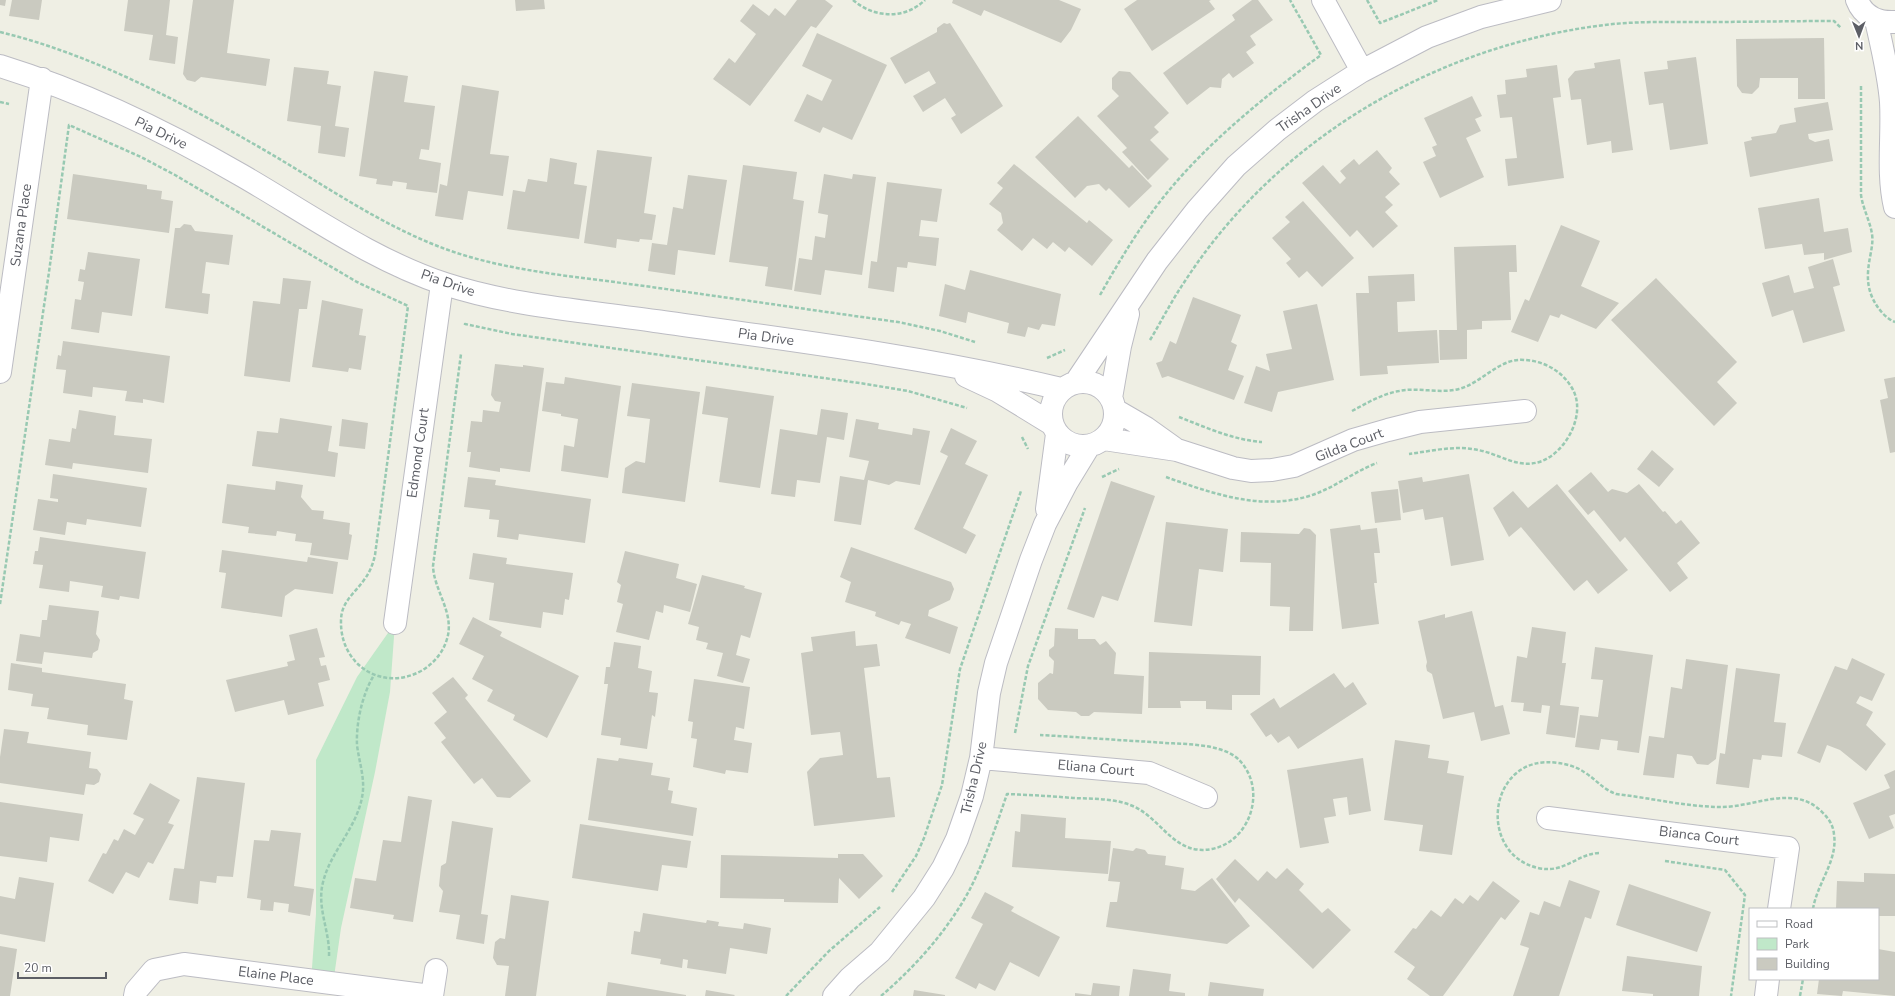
<svg xmlns="http://www.w3.org/2000/svg" width="1895" height="996" font-family="'Nunito Sans',sans-serif">
  <style>
    .green { fill: #c0e8c9 }
    .building { fill: #cacac0 }
    .lines { fill: none; stroke-linecap: round; stroke-linejoin: round }
    .street-casing { stroke: #bcbcc3; stroke-width: 24 }
    .path { stroke: #98c9b2; stroke-width: 2.5; stroke-dasharray: 4 2; stroke-linecap: butt }
    .street { stroke: #fff; stroke-width: 22 }
    .labels { text-anchor: middle; dominant-baseline: central; stroke-width: 3.5; stroke-linejoin: round; paint-order: stroke }
    .street-label { font-size: 14px; fill: #5c5e65; stroke: #fff }
  </style>
  <rect width="100%" height="100%" fill="#efefe4"/>
  <!-- green -->
  <path class="green" d="M395 623 390 692 375 772 341 928 333 984 311 981 316 914V760L357 677Z"/>
  <!-- building -->
  <path class="building" d="M0 0H6L5 6 0 5Z
    M12 0H42L39 20 9 16Z
    M128 0H170L166 35 178 37 175 64 149 60 153 35 124 31Z
    M193 0H234L227 53 270 59 266 86 201 77 195 82 187 80 183 74Z
    M515 0H544L545 9 516 11Z
    M797 0H825L833 6 816 28 811 26 750 106 713 79 729 58 735 63 756 34 740 21 753 4 769 16 775 8 785 16Z
    M953 0H1059L1081 9 1071 30 1061 43 984 10 981 16 952 3Z
    M1137 0H1211L1209 1 1215 9 1152 51 1124 9Z
    M1252 0H1258L1273 20 1250 36 1256 45 1246 52 1254 63 1233 78 1229 73 1222 79 1221 88 1210 87 1187 105 1163 73 1235 20 1232 15Z
    M944 23 947 24 950 23 1003 106 961 134 951 118 956 115 945 98 923 112 913 96 936 83 929 71 905 84 890 58 937 32V28Z
    M817 33 887 65 852 140 823 127 820 133 794 121 807 94 822 101 832 80 802 66Z
    M1824 38 1825 99H1798V78H1760L1759 87 1752 94 1742 93 1737 86 1736 39Z
    M1696 57 1708 144 1670 150 1663 103 1649 105 1644 72 1668 69 1667 61Z
    M1620 59 1633 150 1612 153 1611 141 1587 145 1581 99 1571 100 1568 79 1575 71 1595 68 1594 63Z
    M1557 65 1561 97 1553 98 1564 178 1508 186 1505 159 1517 158 1512 117 1500 118 1497 95 1506 94 1505 80 1527 77 1526 69Z
    M294 67 329 71 327 84 341 86 335 126 349 128 345 157 318 153 321 126 287 121Z
    M374 71 408 76 404 102 435 106 429 150 421 149 419 159 441 163 437 193 406 189 407 183 393 181 392 186 376 184 377 179 359 176Z
    M1119 71 1130 72 1169 113 1154 127 1159 132 1150 140 1169 159 1148 180 1122 152 1127 148 1097 116 1119 96 1112 89V78Z
    M462 85 499 91 490 154 509 156 503 196 468 191 463 220 435 216 440 184 447 186Z
    M1472 96 1482 116 1475 119 1481 131 1466 138 1484 177 1440 198 1423 162 1436 156 1432 147 1437 145 1424 118Z
    M1828 102 1833 130 1808 134 1809 139 1815 142 1829 139 1833 161 1750 177 1744 142 1752 140 1751 137 1776 133 1780 125 1796 122 1794 108Z
    M1078 116 1129 168 1132 165 1152 186 1129 208 1109 188 1106 191 1099 184 1087 186 1075 198 1035 157Z
    M597 150 652 157 644 213 656 215 652 240 640 239 639 242 617 239 616 248 584 243Z
    M1377 150 1392 168 1389 172 1400 184 1385 197 1393 205 1385 212 1398 226 1373 248 1357 230 1350 237 1302 183 1323 165 1340 184 1346 178 1340 171 1354 159 1359 165Z
    M550 158 577 163 574 184 587 186 579 239 507 229 513 190 525 192 528 179 547 182Z
    M1014 164 1087 223 1089 220 1113 240 1092 266 1069 247 1065 252 1053 242 1047 249 1033 238 1022 251 997 230 1003 223 1001 213 989 204 1003 188 997 183Z
    M743 165 797 172 793 199 804 201 792 290 765 286 768 267 729 262Z
    M73 174 147 185V189L162 191 161 199 173 201 169 233 67 219Z
    M824 174 852 179 853 174 876 177 862 275 825 270 821 295 794 291 799 258 812 260 815 236 825 238 828 215 818 213Z
    M688 175 727 180 715 255 678 250 675 275 648 271 652 243 667 245 673 207 683 209Z
    M887 182 942 189 937 222 921 220 919 236 939 238 936 266 908 262 907 268 897 267 894 292 868 288 871 261 877 262Z
    M1819 198 1824 232 1848 228 1852 252 1824 260V253L1804 255 1802 244 1765 249 1758 208Z
    M1303 201 1354 258 1322 287 1307 271 1299 278 1286 263 1291 259 1272 238 1290 222 1285 217Z
    M184 224 191 225 195 231 233 235 229 265 206 262 202 293 210 294 208 314 165 308 175 228H180Z
    M1561 225 1600 241 1581 286 1619 303 1596 329 1561 314 1559 318 1550 315 1538 342 1511 332 1525 299 1529 301Z
    M1516 245 1517 272H1509L1511 320 1482 321V329L1467 330V359L1440 360 1439 330H1457L1454 247Z
    M88 252 140 259 132 316 102 312 99 333 71 329 75 299 81 300 84 282 78 281 80 269 85 270Z
    M1833 259 1840 285 1833 287 1845 331 1803 343 1793 310 1772 317 1762 283 1789 275 1794 293 1814 288 1808 267Z
    M970 270 1061 294 1055 326 1042 324 1039 330 1028 327 1025 337 1007 333 1009 323 968 312 966 323 939 316 945 284 965 290Z
    M1414 274 1415 301 1397 302 1398 332 1437 330 1439 363 1387 366 1388 374 1360 376 1356 293H1369L1368 276Z
    M283 278 311 281 307 309H299L290 382 244 376 253 301 280 304Z
    M1656 278 1737 362 1717 382 1737 403 1714 426 1611 320Z
    M1193 297 1241 315 1231 342 1237 345 1228 370 1244 376 1234 400 1168 376 1162 378 1156 363 1162 361 1170 341 1176 344Z
    M322 300 363 309 359 335 366 336 361 370 349 368 348 372 312 367Z
    M1317 304 1334 380 1278 392 1272 412 1244 403 1256 366 1270 371 1266 354 1292 349 1283 311Z
    M63 341 170 356 164 403 143 399V403L125 401 127 391 93 387 92 397 63 393 66 370 56 369 58 355 61 356Z
    M495 364 523 367V365L544 368 530 472 500 468V472L469 467 471 452H467L471 421 482 422 483 410 499 412 501 402 495 401 491 395Z
    M565 377 621 386 608 478 561 471 564 445 574 447 578 419 561 416V414L542 411 546 382 564 384Z
    M1895 377V452L1890 453 1880 400 1888 398 1884 379Z
    M632 383 700 392 685 502 622 493 625 468 636 461 645 463 650 419 627 416Z
    M706 386 774 396 760 488 719 482 728 418 702 414Z
    M821 409 848 413 844 440 827 437 820 483 797 480 795 497 771 494 780 429 817 435Z
    M79 410 116 416 114 435 152 439 148 473 73 463 72 469 45 465 49 439 70 442 72 428 76 429Z
    M280 418 332 426 328 451 338 453 335 477 252 466 257 431 278 433Z
    M342 419 368 423 365 449 339 446Z
    M856 419 879 423 878 429 912 435 913 428 930 431 920 485 896 481 889 485 868 480 861 525 834 521 840 476 864 480 869 461 849 457Z
    M951 428 977 441 965 464 988 475 963 528 976 535 966 554 914 529 948 456 940 452Z
    M1652 450 1674 469 1659 487 1637 469Z
    M1591 472 1608 492 1612 489 1627 493 1639 484 1663 512 1665 511 1676 524 1681 520 1700 543 1677 563 1688 578 1670 592 1625 537 1620 542 1594 510 1588 515 1568 491Z
    M53 474 147 488 141 527 87 519 86 525 67 522 65 535 33 530 38 499 58 502V499L50 498Z
    M1469 474 1484 560 1451 566 1443 517 1425 520 1423 509 1403 513 1398 481 1422 477 1423 482Z
    M468 477 496 480 495 485 591 499 585 543 519 534 518 540 497 537 499 520 489 519 490 510 464 507Z
    M276 481 303 485 301 497 312 510 324 511 323 519 350 523 349 534 352 535 348 560 310 555 312 543 295 541 296 534 277 531 276 536 248 533 249 527 222 523 227 484 275 490Z
    M1111 481 1155 496 1118 601 1102 596 1094 618 1067 609Z
    M1557 484 1628 570 1598 594 1587 580 1574 591 1521 527 1509 537 1493 508 1513 491 1528 508Z
    M1398 489 1401 520 1375 523 1371 492Z
    M1166 522 1228 529 1223 572 1199 569 1192 626 1154 622Z
    M1360 525 1361 530 1377 528 1380 553H1374L1377 583H1374L1379 624 1342 629 1330 529Z
    M1304 528 1310 529 1316 535 1313 631H1289L1290 607 1270 606 1271 563 1240 562 1241 532 1299 534Z
    M40 537 146 552 139 599 120 596 119 600 101 597 103 586 70 581 69 592 39 588 43 565 33 564 35 551H38Z
    M851 547 951 582 954 589 950 600 929 610 928 616 958 627 950 654 905 638 911 624 901 621 899 625 875 616 876 612 845 602 851 582 840 577Z
    M222 550 307 562 308 557 338 562 333 594 295 589 285 596 282 617 221 608 226 573 219 572Z
    M625 551 679 564 676 578 697 584 690 612 664 605 663 613 656 611 649 640 616 632 623 604 617 602 621 585 617 582Z
    M473 553 507 558 506 564 573 573 569 600 565 599 563 615 543 612 541 628 489 620 494 583 469 579Z
    M702 575 745 586 744 588 762 593 750 638 741 635 736 655 750 659 743 683 717 676 723 653 706 649 708 643 696 640 699 627 688 624Z
    M49 605 99 611 96 634 100 640 98 650 93 653 92 658 44 652 42 664 16 661 20 634 40 637 42 620H47Z
    M1472 611 1495 707 1503 705 1510 734 1481 741 1474 712 1443 719 1432 674 1427 671 1426 666 1427 662 1418 621 1445 614V618Z
    M473 617 502 632 500 636 579 676 547 738 513 720 515 715 487 701 493 690 472 679 484 656 459 644Z
    M1532 627 1566 632 1562 663H1566L1560 705 1579 707 1575 738 1546 734 1550 706 1542 705 1541 713 1523 711 1524 703 1511 702 1517 656 1527 658Z
    M317 628 325 657 319 658 321 666 326 665 330 680 318 683 324 706 288 715 284 700 235 712 226 680 288 666 287 662 295 660 289 635Z
    M1055 628 1078 629V639H1095L1100 645 1106 641 1116 653 1114 674 1144 676 1142 714 1094 712 1089 716H1081L1076 712 1048 710 1038 699V683L1050 673 1053 674 1054 661 1049 656V650L1054 646Z
    M855 631 856 646 877 644 880 666 864 668 877 778 890 777 895 817 814 826 807 772 820 758 843 755 840 732 811 735 801 653 813 651 811 637Z
    M614 642 641 646 638 668 652 671 649 692 658 693 655 717 652 715 647 749 620 745 621 738 601 735 608 684H604L606 667H610Z
    M1595 647 1653 655 1639 753 1617 750 1618 741 1601 739 1599 750 1575 747 1580 715 1598 717 1603 680 1591 679Z
    M1149 652 1261 656 1260 695H1232V710L1206 709V701H1180L1181 708H1148Z
    M1852 658 1885 674 1872 701 1860 696 1856 703 1873 712 1866 725 1886 744 1866 771 1840 750 1827 745 1820 763 1797 753 1835 666 1847 670Z
    M1686 659 1728 665 1716 759 1708 765 1697 764 1692 756 1677 754 1674 778 1643 775 1649 736 1664 738 1671 687 1682 689Z
    M11 663 42 668V672L126 684 124 699 133 701 127 740 87 735 88 725 47 719 49 708 31 706 33 694 8 690Z
    M1736 668 1780 674 1774 722 1786 723 1782 757 1762 755 1761 760 1753 759 1749 788 1716 784 1720 753 1725 754Z
    M1334 673 1345 688 1353 682 1367 704 1298 749 1289 736 1278 743 1271 734 1266 737 1250 714 1274 698 1280 708Z
    M453 677 468 695 465 698 531 781 510 798 497 797 482 778 474 784 441 742 446 738 434 723 447 712 432 693Z
    M694 679 750 687 744 729 736 727 734 740 752 743 748 773 726 770 725 774 693 767 697 739 691 738 693 722 688 721Z
    M4 729 29 732 27 743 91 752 89 768 97 769 101 774 99 782 94 785 86 784 84 795 0 783V757Z
    M1395 740 1430 745 1428 758 1449 761 1447 773 1464 776 1452 855 1419 851 1423 825 1384 820Z
    M597 758 618 761 619 758 653 763 651 775 670 778 668 790 673 791 671 803 697 808 693 836 588 820Z
    M1363 758 1371 811 1349 815 1347 797 1333 799 1336 816 1324 818 1329 843 1300 848 1287 770Z
    M1895 770V814L1889 816 1894 828 1869 839 1853 803 1890 788 1884 775Z
    M197 777 245 783 233 877 217 876 216 883 200 881 198 904 169 900 174 868 184 869Z
    M150 783 180 800 168 823 174 825 153 864 148 862 139 878 126 872 113 894 88 881 103 853 106 854 114 839 118 841 124 829 135 835 144 819 133 814Z
    M408 796 432 800 413 922 393 919 394 915 350 908 355 878 376 881 383 840 401 842Z
    M0 802 83 814 79 841 50 837 47 862 0 856Z
    M1021 814 1066 818 1065 838 1111 841 1108 874 1012 867 1015 831 1020 832Z
    M452 821 493 828 481 914 488 915 484 944 456 939 460 915 439 912 443 891 439 886 441 866 446 863Z
    M580 824 691 841 687 868 662 865 658 891 572 878Z
    M271 830 301 833 294 886 314 889 310 916 288 912 289 904 274 902 273 911 260 910 261 900 247 898 254 840 269 841Z
    M1113 848 1133 851 1136 848 1145 850 1148 854 1166 856 1165 865 1184 868 1181 889 1195 891 1212 878 1250 926 1227 944 1106 927 1110 902H1117L1120 882 1108 881Z
    M838 854H863L883 876 859 899 839 878 838 903 784 902V899L720 898 721 855 838 858Z
    M1235 859 1258 881 1267 871 1276 879 1287 868 1304 884 1299 890 1322 913 1328 908 1351 930 1313 969 1239 898 1235 903 1216 879Z
    M1864 873 1895 874V916H1878V909H1836L1837 881 1864 882Z
    M19 877 54 883 45 942 0 934V896L15 899Z
    M1569 880 1600 891 1591 919 1585 917 1559 996H1513L1529 948 1520 945 1530 912 1539 915 1544 901 1560 907Z
    M1493 881 1520 901 1505 920 1501 917 1443 996H1430L1407 979 1415 967 1394 952 1413 928 1416 929 1431 910 1441 917 1455 898 1463 904 1470 895 1478 901Z
    M1629 884 1711 912 1697 952 1616 925Z
    M985 892 1014 907 1011 911 1060 937 1039 977 1010 962 995 991 979 983 976 989 955 978 983 924 971 918Z
    M511 895 549 901 536 996H505L509 966 497 965 493 958 495 942 500 938 505 939Z
    M643 913 706 923 707 920 719 922 718 926 743 929 744 923 771 928 767 954 730 948 726 974 687 968 688 960 683 959 682 968 660 964 661 959 631 954 634 931 640 932Z
    M0 946 17 949 10 996H0Z
    M1878 949 1895 952V996L1843 991 1842 996 1817 994 1819 979H1878Z
    M1627 956 1702 966 1699 996H1653V994L1622 991Z
    M1133 969 1171 974 1169 991 1185 993V996H1129Z
    M608 982 686 995V996H606Z
    M1210 982 1264 989 1263 996H1208Z
    M1093 983 1120 986 1119 996H1075V993L1091 995Z
    M706 990 735 995 734 996H705Z
    M914 990 945 995V996H913Z"/>
  <g class="lines">
    <!-- street casing -->
    <g class="street-casing">
      <path id="street" d="M1323 0 1362 71
        M1857 0C1863 16 1878 23 1895 22
        M1876 20C1882 47 1889 75 1891 102 1893 137 1887 173 1895 207
        M0 66C84 92 165 131 241 175 307 213 372 260 445 284 512 306 586 311 655 321 791 340 928 357 1061 389
        M0 372 42 79
        M966 376 998 391 1052 424
        M1051 414a32 32 0 1 1 64 0a32 32 0 1 1-64 0Z
        M1076 382 1157 261 1197 210 1236 166 1277 130 1315 101 1362 71 1427 37 1481 17 1550 0
        M1111 398 1120 346 1128 314
        M1115 410 1146 428 1174 448
        M1104 439 1177 450 1233 468 1251 471 1272 470 1294 466 1353 440 1388 430 1420 422 1525 411
        M1047 509 1057 434
        M395 623 442 284
        M981 758 1149 773 1206 797
        M1548 818 1788 848 1779 909
        M135 996 136 991 154 970 184 964 431 996
        M432 996 436 970
        M834 996 850 978 880 952 924 898 943 868 957 839 972 796 981 758 989 693 996 663 1031 560 1045 524 1067 482 1089 446
        M1766 996 1768 979"/>
    </g>
    <!-- path -->
    <path class="path" d="M853 0C874 18 904 20 925 0
      M1367 0 1380 23 1438 0
      M0 32C95 55 187 105 271 154 324 185 377 222 435 245 496 270 571 276 637 285 724 297 811 310 898 322L940 331 975 342
      M1861 86V195C1863 209 1870 221 1872 234 1873 240 1872 246 1871 252 1867 272 1865 288 1877 306 1881 312 1887 319 1895 322
      M0 102 9 104
      M1100 295C1121 258 1143 221 1171 188 1213 138 1268 94 1321 55L1290 0
      M465 325V324L512 334 866 384 908 391 967 408
      M1150 340C1162 320 1172 300 1185 281 1278 138 1436 46 1604 25 1637 21 1671 22 1705 22 1748 22 1791 21 1834 21L1841 28
      M1047 358 1065 350
      M1352 411C1367 403 1382 394 1399 391 1418 387 1440 394 1459 389 1482 383 1500 357 1525 360 1544 361 1562 371 1572 388 1587 413 1567 451 1542 461 1519 470 1500 454 1478 450 1455 445 1431 451 1409 454
      M1179 417C1205 427 1233 440 1262 442
      M1022 437 1028 449
      M1102 477 1119 469
      M1166 477C1211 493 1260 511 1309 496 1333 489 1353 472 1377 463
      M0 604 49 272 69 125 141 157 175 175 357 282 408 306 375 555C373 564 370 572 364 580 354 594 341 602 341 621 340 665 382 692 421 671 433 664 443 653 447 639 455 613 434 591 433 566L461 354
      M1015 733 1028 666 1085 508
      M1599 853C1576 854 1565 874 1538 868 1475 853 1489 752 1558 763 1567 764 1577 767 1584 772 1597 780 1601 788 1616 794 1651 798 1687 807 1722 807 1755 807 1795 783 1823 813 1829 819 1833 825 1834 834 1838 861 1817 883 1813 909
      M1665 861 1725 870 1745 895 1731 996
      M892 892 916 856 924 838 942 785 960 669 1021 491
      M329 956C330 933 318 910 322 887 328 852 360 827 363 790 364 775 359 761 357 745 356 723 362 695 374 675
      M786 996 829 951 880 907
      M881 996C915 967 947 931 969 891 985 860 996 826 1007 794 1029 795 1051 796 1073 798 1094 799 1116 798 1135 807 1163 821 1175 856 1212 849 1252 841 1268 786 1237 758 1231 753 1223 750 1215 748 1195 743 1173 744 1152 742 1115 740 1078 737 1040 735
      M1800 996 1803 979"/>
    <!-- street -->
    <use href="#street" class="street"/>
  </g>
  <g class="labels">
    <!-- street labels -->
    <g class="street-label">
      <text transform="translate(1309 108) rotate(-35)">Trisha Drive</text>
      <text transform="translate(161 133) rotate(26)">Pia Drive</text>
      <text transform="translate(21 225) rotate(-82)">Suzana Place</text>
      <text transform="translate(448 283) rotate(19)">Pia Drive</text>
      <text transform="translate(766 337) rotate(8)">Pia Drive</text>
      <text transform="translate(1349 445) rotate(-21)">Gilda Court</text>
      <text transform="translate(418 453) rotate(-82)">Edmond Court</text>
      <text transform="translate(1096 768) rotate(5)">Eliana Court</text>
      <text transform="translate(974 778) rotate(-77)">Trisha Drive</text>
      <text transform="translate(1699 836) rotate(7)">Bianca Court</text>
      <text transform="translate(276 976) rotate(7)">Elaine Place</text>
    </g>
  </g>
  <!-- legend -->
  <rect x="1749" y="908" width="130" height="72" fill="#ffffff" stroke="#bebfc1"/>
  <rect x="1757" y="921" width="20" height="6" fill="#ffffff" stroke="#bebfc1"/>
  <text x="1785" y="928" font-size="12" fill="#5c5e65">Road</text>
  <rect x="1757" y="938" width="20" height="12" fill="#c0e8c9" stroke="#bebfc1"/>
  <text x="1785" y="948" font-size="12" fill="#5c5e65">Park</text>
  <rect x="1757" y="958" width="20" height="12" fill="#cacac0" stroke="#bebfc1"/>
  <text x="1785" y="968" font-size="12" fill="#5c5e65">Building</text>
  <!-- north arrow -->
  <g transform="translate(1859 36) rotate(179)" stroke="#ffffff" stroke-width="3" paint-order="stroke">
  <path d="M0-3L7 15L0 10L-7 15Z" fill="#5c5e65"/>
  <text y="-6" font-size="11" font-weight="bold" text-anchor="middle" fill="#5c5e65">N</text>
  </g>
  <!-- scale -->
  <path d="M18 972v6h88v-6" fill="none" stroke="#5c5e65" stroke-width="2"/>
  <text x="24" y="972" font-size="12" fill="#5c5e65" stroke="#ffffff" stroke-width="3" paint-order="stroke">20 m</text>
</svg>
